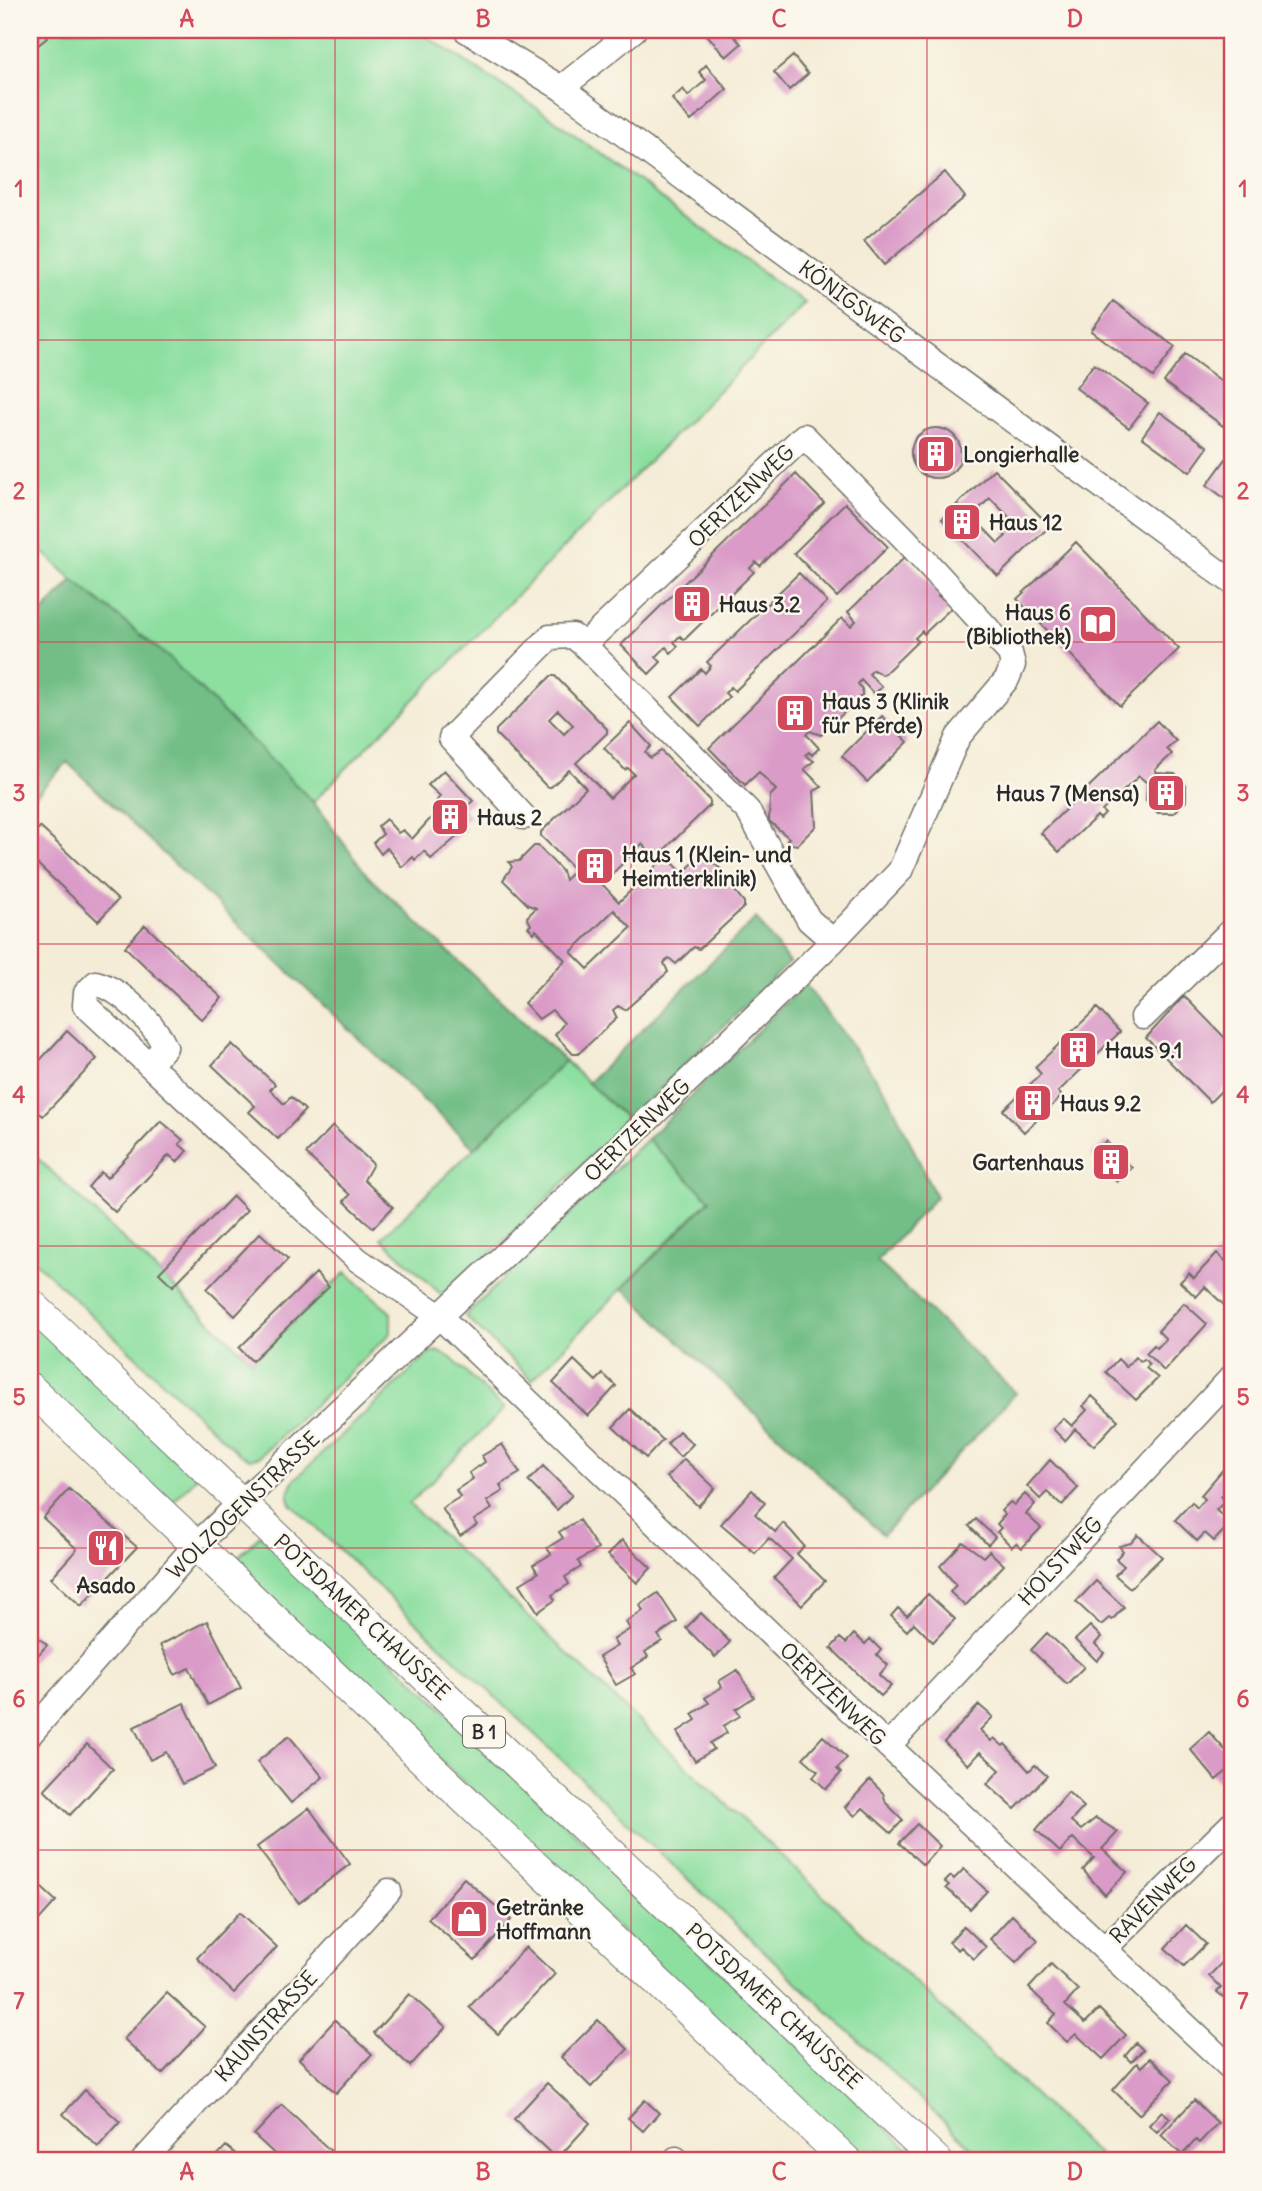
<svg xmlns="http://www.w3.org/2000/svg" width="1262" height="2191" font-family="Delius,sans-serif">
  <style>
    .green { fill: #8ddfa0; stroke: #5c8566; stroke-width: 2 }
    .forest { fill: #72be86; stroke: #4e7458; stroke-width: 2 }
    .building { fill: #da9bc8; fill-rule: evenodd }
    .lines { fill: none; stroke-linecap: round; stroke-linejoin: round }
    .minor-casing { stroke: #716f67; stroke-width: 27 }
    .major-casing { stroke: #716f67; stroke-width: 32 }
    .minor { stroke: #fff; stroke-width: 24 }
    .major { stroke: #fff; stroke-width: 30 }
    .grid { fill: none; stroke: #d1495b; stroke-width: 2; stroke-opacity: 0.55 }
    .labels { text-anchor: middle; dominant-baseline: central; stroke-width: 5; stroke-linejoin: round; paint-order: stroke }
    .shield { fill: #fbf7ec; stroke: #696865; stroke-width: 2 }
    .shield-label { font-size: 19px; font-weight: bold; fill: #2b2b2b }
    .street-label { font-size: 21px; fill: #2b2b2b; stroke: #fbf7ec }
    .poi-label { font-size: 21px; font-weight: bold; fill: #2b2b2b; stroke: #fbf7ec; text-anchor: start }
    .neatline { fill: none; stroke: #d1495b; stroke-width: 2.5 }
    .grid-label { font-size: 23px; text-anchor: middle; font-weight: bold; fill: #d1495b }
  </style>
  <rect width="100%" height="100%" fill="#fbf7ec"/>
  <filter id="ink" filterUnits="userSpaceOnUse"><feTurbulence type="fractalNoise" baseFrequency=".0143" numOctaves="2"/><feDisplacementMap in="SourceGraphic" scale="14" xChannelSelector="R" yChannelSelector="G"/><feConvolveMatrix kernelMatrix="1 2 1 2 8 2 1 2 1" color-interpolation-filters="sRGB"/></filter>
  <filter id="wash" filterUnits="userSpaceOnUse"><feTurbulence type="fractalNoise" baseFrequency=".00686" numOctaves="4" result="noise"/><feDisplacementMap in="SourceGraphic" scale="28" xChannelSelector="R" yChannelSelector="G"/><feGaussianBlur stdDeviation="1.57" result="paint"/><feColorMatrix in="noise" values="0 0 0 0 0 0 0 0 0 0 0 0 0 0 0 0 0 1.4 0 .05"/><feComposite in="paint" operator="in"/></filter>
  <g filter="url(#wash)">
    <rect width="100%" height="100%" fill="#f4ecd6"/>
    <!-- green -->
    <path class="green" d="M30 30H417L549 116 805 303 313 802 168 657 73 580 30 540Z
      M565 1061 628 1120 445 1298 381 1238Z
      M647 1139 710 1199 532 1380 465 1316Z
      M30 1151 252 1361 346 1272 391 1313V1333L260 1456 250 1459 239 1454 30 1257Z
      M30 1318 197 1477 169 1506 30 1374Z
      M436 1351 450 1357 504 1409 409 1504 1104 2161H986L291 1504 288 1494 294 1480 427 1355Z
      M260 1535 921 2161H864L232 1563Z"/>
    <!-- forest -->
    <path class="forest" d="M73 580 168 657 313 802 368 876 565 1061 474 1148 67 762 30 801V626Z
      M756 918 789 963 628 1120 588 1083Z
      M805 984 887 1093 936 1197 877 1261 1016 1393 883 1535 623 1288 710 1200 647 1139Z"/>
    <g id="blocks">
      <!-- building -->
      <path class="building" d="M30 30H41L47 38 33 49 30 44Z
        M703 30H743L735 37 741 44 726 57Z
        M793 56 808 74 789 90 774 72Z
        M706 65 727 89 691 121 672 99 683 89 688 96 706 80 699 72Z
        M945 172 965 197 884 265 864 241Z
        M1113 301 1175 347 1153 377 1091 331Z
        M1185 354 1232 389V413L1223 426 1164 382Z
        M1094 364 1148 403 1129 428 1076 388Z
        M1160 412 1208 447 1190 472 1142 437Z
        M911 453a25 25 0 1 1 50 0a25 25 0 1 1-50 0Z
        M1226 459 1232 464V504L1207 485Z
        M994 469 1050 526 998 576 942 519ZM990 498 1017 525 1009 533 1006 530 1003 533 1006 536 998 543 972 516Z
        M796 474 824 503 760 566 756 562 750 568 754 572 684 640 680 636 674 642 678 646 671 653 666 647 656 657 661 662 649 674 621 645Z
        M845 503 888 547 837 597 794 553Z
        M1076 542 1179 649 1120 706 1017 599Z
        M905 557 941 594 938 596 950 603V609L924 634 922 631 915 638 918 641 883 675 873 670 869 674 882 687 874 694 861 680 858 684 862 689V695L821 735 810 731 806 734 819 748 812 755 809 752 805 755 814 761 804 769 822 787 814 791 816 826 797 845 792 844 787 840 789 838 769 821 770 796 776 790 759 772 745 785 709 748 842 618 851 626 856 621 848 612Z
        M799 573 827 602 735 691 731 687 725 693 729 697 700 726 672 697 701 669 705 673 711 666 707 662Z
        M551 676H555L607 729V733L576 763 610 798 634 774 628 768 625 770 604 748 630 723 651 746 645 752 650 758 661 751 710 801V805L662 852 683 873 700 856H704L722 870V875L744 902V907L699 949 694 947 676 964 669 958 664 963 668 972 625 1010 618 1006 613 1010 617 1018 578 1054H573L555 1035 564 1023 552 1010 539 1019 524 1003 565 960 536 930 534 933 528 927 531 925 527 917 536 908 528 905 503 880 512 867 509 862 519 861 534 846H538L562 871 565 880 575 870 541 836V832L586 788 569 770 551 787H547L496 734V730ZM558 710 573 725 564 734 549 719ZM642 844 659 863 619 902 602 884ZM614 910 631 928 588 969 571 952Z
        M882 716 908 742 867 782 842 756Z
        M1157 721 1176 741 1167 749 1172 754 1155 770 1157 773 1175 774 1186 785V801L1174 813H1158L1146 801 1147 783 1139 776 1102 811 1105 814 1100 819 1097 816 1059 852 1041 833Z
        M444 770 473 801 463 809 470 816 460 824 465 830 431 859 424 851 415 860 413 857 402 867 387 848 381 854 373 843 383 834 378 826 386 819 398 833 403 830 412 839 441 807 436 802 440 796 428 785Z
        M40 827 118 900 98 921 30 857V838Z
        M145 925 222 998 202 1020 125 947Z
        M1184 996 1232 1045V1080L1210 1102 1146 1038Z
        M1097 1008 1120 1032 1058 1092 1062 1096 1024 1132 1003 1110 1041 1074 1035 1067Z
        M67 1031 97 1059 43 1116 37 1111 30 1118V1071Z
        M232 1044 275 1084 270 1090 284 1104 291 1097 305 1110 278 1139 249 1112 255 1106 212 1065Z
        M161 1121 183 1140 179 1144 187 1151 177 1162 169 1155 115 1212 88 1187 101 1172 107 1178Z
        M333 1126 373 1164 364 1180 393 1207 373 1228 344 1201 350 1195 306 1154Z
        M1106 1141 1132 1168 1117 1182 1091 1155Z
        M233 1196 247 1210 173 1286 159 1273Z
        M260 1233 288 1259 235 1316 207 1289Z
        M1217 1253 1232 1267V1296L1224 1305 1205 1287 1196 1297 1180 1282 1189 1273 1194 1278Z
        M316 1273 329 1287 252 1361 239 1348Z
        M1184 1303 1207 1324 1164 1371 1146 1353 1154 1345 1157 1348 1166 1339 1158 1331Z
        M1135 1357 1141 1361 1144 1359 1149 1364 1146 1368 1158 1378 1136 1400 1106 1372 1118 1359 1126 1367Z
        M574 1360 596 1381 603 1374 616 1386 588 1416 553 1383Z
        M1092 1396 1118 1420 1094 1446 1075 1429 1065 1441 1053 1429 1063 1418 1072 1426 1087 1410 1083 1406Z
        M630 1409 663 1440 646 1458 613 1427Z
        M679 1431 693 1444 680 1457 667 1444Z
        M502 1444 520 1473 500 1485 503 1491 487 1501 492 1509 474 1520 477 1525 460 1536 442 1508 460 1497 456 1490 473 1479 469 1473 485 1462 482 1456Z
        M684 1459 715 1488 698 1506 667 1477Z
        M1232 1459V1491L1229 1488 1221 1497 1225 1501 1216 1510 1230 1524 1214 1541 1205 1533 1197 1541 1175 1520 1192 1502 1197 1508 1205 1499 1201 1495Z
        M1050 1460 1078 1488 1062 1505 1047 1492 1040 1499 1027 1486Z
        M543 1466 572 1495 557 1510 528 1481Z
        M69 1489 137 1547 81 1606 51 1578 77 1549 43 1518Z
        M752 1490 765 1503 755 1514 775 1532 783 1523 792 1532 804 1546 797 1554 825 1581 802 1605 774 1578 792 1559 769 1538 755 1553 721 1524Z
        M1025 1494 1035 1504 1026 1514 1041 1528 1022 1548 1016 1543 1012 1547 997 1532 1001 1528 997 1524 1005 1515 1001 1511 1010 1502 1014 1505Z
        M976 1519 995 1537 988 1545 969 1526Z
        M579 1520 598 1549 578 1561 581 1567 565 1577 569 1584 552 1595 555 1600 538 1612 520 1584 538 1573 533 1565 551 1554 547 1548 563 1538 559 1532Z
        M1138 1535 1162 1557 1130 1588 1115 1575 1124 1566 1116 1559 1123 1551 1119 1546 1131 1543Z
        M622 1540 651 1568 637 1583 608 1555Z
        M963 1542 983 1557 989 1551 1004 1565 965 1606 950 1592 956 1585 940 1566Z
        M1096 1581 1124 1607 1112 1620 1109 1618 1101 1625 1076 1602Z
        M658 1593 677 1622 658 1635 662 1641 645 1652 648 1657 631 1668 635 1674 616 1685 599 1657 617 1646 613 1640 630 1629 626 1622 643 1611 640 1605Z
        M928 1594 955 1619 933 1642 914 1623 907 1631 891 1616 898 1608 907 1616Z
        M701 1613 730 1642 715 1657 686 1628Z
        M207 1621 241 1688 208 1705 189 1668 175 1675 160 1645Z
        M1090 1626 1101 1637 1095 1644 1104 1653 1097 1661 1075 1640Z
        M30 1630 47 1645 30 1664Z
        M1047 1633 1084 1667 1067 1684 1031 1650Z
        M854 1634 865 1644 870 1639 881 1650 877 1655 888 1665 879 1675 891 1686 881 1696 831 1648 840 1638 846 1643Z
        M737 1670 754 1697 736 1709 740 1716 723 1726 727 1733 710 1743 714 1749 695 1761 677 1732 696 1720 692 1714 709 1703 705 1698 722 1687 719 1681Z
        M184 1703 215 1768 182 1784 166 1752 150 1760 134 1727Z
        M979 1705 993 1717 980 1730 991 1741 994 1738 1003 1746 1005 1744 1029 1771 1035 1765 1047 1776 1015 1809 987 1784 1000 1770 980 1752 968 1765 944 1742Z
        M1209 1732 1226 1751 1232 1745V1767L1216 1780 1190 1749Z
        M289 1736 323 1777 291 1803 257 1762Z
        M823 1736 847 1758 837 1769 841 1773 826 1789 813 1777 818 1771 803 1758Z
        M87 1744 113 1769 70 1815 44 1790Z
        M870 1780 883 1793 886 1803 903 1820 891 1833 863 1808 855 1816 845 1807Z
        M1068 1792 1084 1807 1071 1821 1081 1830 1096 1818 1118 1832 1102 1849 1127 1872 1105 1895 1083 1870 1094 1858 1073 1838 1060 1852 1036 1830Z
        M309 1808 350 1864 299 1903 257 1847Z
        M917 1824 940 1846 923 1865 899 1843Z
        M964 1869 987 1891 970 1909 946 1888 949 1885 945 1882 951 1876 954 1879Z
        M30 1877 56 1901 30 1930Z
        M464 1878 511 1920 475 1960 428 1919Z
        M240 1912 277 1947 234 1993 197 1958Z
        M1012 1915 1038 1940 1016 1963 990 1939Z
        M1186 1925 1206 1944 1184 1966 1165 1948Z
        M964 1926 986 1947 974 1959 961 1947 958 1950 949 1942Z
        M526 1947 555 1974 498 2034 469 2007Z
        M1232 1952V2004L1217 1992 1221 1988 1209 1976Z
        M1051 1964 1078 1990 1065 2005 1085 2023 1099 2009 1126 2035 1103 2059 1076 2034 1067 2042 1048 2023 1056 2014 1029 1988Z
        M167 1993 205 2027 162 2074 124 2039Z
        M409 1994 446 2027 410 2066 374 2033Z
        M335 2020 372 2054 336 2093 299 2059Z
        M598 2020 628 2049 591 2087 561 2057Z
        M1136 2043 1143 2050 1131 2062 1125 2056Z
        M1150 2058 1173 2080 1139 2115 1113 2090 1137 2063 1141 2067Z
        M547 2083 590 2123 557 2159 514 2119Z
        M85 2090 120 2122 98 2147 63 2114Z
        M645 2100 659 2113 643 2131 628 2118Z
        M1194 2100 1218 2123 1199 2143 1196 2140 1182 2155 1161 2135Z
        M282 2105 335 2155 330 2161H282L254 2135Z
        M1162 2111 1170 2118 1157 2132 1149 2125Z
        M226 2146 244 2161H212Z"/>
    </g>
  </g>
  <g filter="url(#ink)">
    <use href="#blocks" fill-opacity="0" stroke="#716f67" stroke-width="2"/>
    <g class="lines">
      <!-- minor casing -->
      <g class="minor-casing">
        <path id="minor" d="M466 30 561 88 1232 582
          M561 88 634 30
          M524 817 451 738 550 637 573 636 584 645
          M1143 1017 1232 930
          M149 1065 165 1047C154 1023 122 990 96 983L86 993 85 1005 358 1260 438 1315 834 1695 1232 2069
          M30 1734 196 1545 631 1136 833 941 900 871 958 737 1007 679 1013 665 1010 653 905 539 804 436 584 645 748 811 809 920 833 941
          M888 1746 1232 1377
          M1106 1947 1232 1824
          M143 2161 389 1891
          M675 2161 676 2159"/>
      </g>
      <!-- major casing -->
      <g class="major-casing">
        <path id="major" d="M30 1303 937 2161
          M30 1388 847 2161"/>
      </g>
      <!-- minor -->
      <use href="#minor" class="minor"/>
      <!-- major -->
      <use href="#major" class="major"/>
    </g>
  </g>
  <!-- grid -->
  <path class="grid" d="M335 30V2161M631 30V2161M927 30V2161M30 340H1232M30 642H1232M30 944H1232M30 1246H1232M30 1548H1232M30 1850H1232"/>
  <!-- icons -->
  <defs>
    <g id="building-square" transform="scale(2.0125)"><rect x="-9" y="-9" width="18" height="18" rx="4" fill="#d1495b" stroke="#fbf7ec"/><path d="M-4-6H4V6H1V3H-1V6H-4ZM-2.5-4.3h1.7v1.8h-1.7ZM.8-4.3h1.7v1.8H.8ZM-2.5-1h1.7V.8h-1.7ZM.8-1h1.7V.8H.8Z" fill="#fff"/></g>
    <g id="library-square" transform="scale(2.0125)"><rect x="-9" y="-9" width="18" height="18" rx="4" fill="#d1495b" stroke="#fbf7ec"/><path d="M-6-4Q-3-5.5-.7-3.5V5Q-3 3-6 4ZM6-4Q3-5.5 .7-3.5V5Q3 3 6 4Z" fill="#fff"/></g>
    <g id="restaurant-square" transform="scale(2.0125)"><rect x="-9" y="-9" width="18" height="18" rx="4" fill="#d1495b" stroke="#fbf7ec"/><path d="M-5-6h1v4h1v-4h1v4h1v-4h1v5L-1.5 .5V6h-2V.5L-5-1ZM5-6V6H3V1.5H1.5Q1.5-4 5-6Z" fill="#fff"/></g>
    <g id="shop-square" transform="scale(2.0125)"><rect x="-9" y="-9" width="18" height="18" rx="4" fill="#d1495b" stroke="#fbf7ec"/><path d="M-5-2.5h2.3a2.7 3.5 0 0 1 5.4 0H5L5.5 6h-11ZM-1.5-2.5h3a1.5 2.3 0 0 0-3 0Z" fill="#fff"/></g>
  </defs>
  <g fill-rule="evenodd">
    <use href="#building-square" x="936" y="454"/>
    <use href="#building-square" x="962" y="522"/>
    <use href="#building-square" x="692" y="604"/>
    <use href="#library-square" x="1098" y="624"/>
    <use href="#building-square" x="795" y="713"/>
    <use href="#building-square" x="1166" y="793"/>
    <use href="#building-square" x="450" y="817"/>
    <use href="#building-square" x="595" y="866"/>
    <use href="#building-square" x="1078" y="1050"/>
    <use href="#building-square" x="1033" y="1103"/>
    <use href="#building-square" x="1111" y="1162"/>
    <use href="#restaurant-square" x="106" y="1548"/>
    <use href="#shop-square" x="469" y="1919"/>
  </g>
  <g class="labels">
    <!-- shield labels -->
    <rect class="shield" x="463" y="1716.5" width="42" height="31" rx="5"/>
    <g class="shield-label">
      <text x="484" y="1732">B 1</text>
    </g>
    <!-- street labels -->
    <g class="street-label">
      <text transform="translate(852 302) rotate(36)">KÖNIGSWEG</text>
      <text transform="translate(741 496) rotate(-44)">OERTZENWEG</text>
      <text transform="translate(637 1130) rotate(-44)">OERTZENWEG</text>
      <text transform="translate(243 1505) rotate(-44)">WOLZOGENSTRASSE</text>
      <text transform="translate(1060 1561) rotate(-47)">HOLSTWEG</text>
      <text transform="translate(362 1617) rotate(43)">POTSDAMER CHAUSSEE</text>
      <text transform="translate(833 1694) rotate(44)">OERTZENWEG</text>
      <text transform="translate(1153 1900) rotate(-45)">RAVENWEG</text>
      <text transform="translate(774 2006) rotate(43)">POTSDAMER CHAUSSEE</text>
      <text transform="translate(266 2026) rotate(-48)">KAUNSTRASSE</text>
    </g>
    <!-- poi labels -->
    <g class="poi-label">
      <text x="963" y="454">Longierhalle</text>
      <text x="989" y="522">Haus 12</text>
      <text x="719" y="604">Haus 3.2</text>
      <text x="1071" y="612" text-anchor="end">Haus 6<tspan x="1071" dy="24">(Bibliothek)</tspan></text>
      <text x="822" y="701">Haus 3 (Klinik<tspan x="822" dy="24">für Pferde)</tspan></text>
      <text x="1139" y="793" text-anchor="end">Haus 7 (Mensa)</text>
      <text x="477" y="817">Haus 2</text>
      <text x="622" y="854">Haus 1 (Klein- und<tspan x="622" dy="24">Heimtierklinik)</tspan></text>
      <text x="1105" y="1050">Haus 9.1</text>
      <text x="1060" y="1103">Haus 9.2</text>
      <text x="1084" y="1162" text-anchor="end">Gartenhaus</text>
      <text x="106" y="1585" text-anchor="middle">Asado</text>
      <text x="496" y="1907">Getränke<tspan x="496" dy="24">Hoffmann</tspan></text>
    </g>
  </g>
  <!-- margin -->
  <rect width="1262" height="2191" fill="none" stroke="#fbf7ec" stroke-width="77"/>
  <rect x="38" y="38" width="1186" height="2114" class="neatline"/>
  <g class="grid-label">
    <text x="187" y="27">A</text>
    <text x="483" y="27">B</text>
    <text x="779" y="27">C</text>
    <text x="1075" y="27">D</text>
    <text x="19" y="197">1</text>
    <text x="1243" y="197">1</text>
    <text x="19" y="499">2</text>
    <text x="1243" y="499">2</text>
    <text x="19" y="801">3</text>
    <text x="1243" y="801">3</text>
    <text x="19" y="1103">4</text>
    <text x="1243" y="1103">4</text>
    <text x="19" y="1405">5</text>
    <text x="1243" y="1405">5</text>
    <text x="19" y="1707">6</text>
    <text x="1243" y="1707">6</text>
    <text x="19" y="2009">7</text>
    <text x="1243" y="2009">7</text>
    <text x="187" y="2180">A</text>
    <text x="483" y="2180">B</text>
    <text x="779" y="2180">C</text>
    <text x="1075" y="2180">D</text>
  </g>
</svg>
